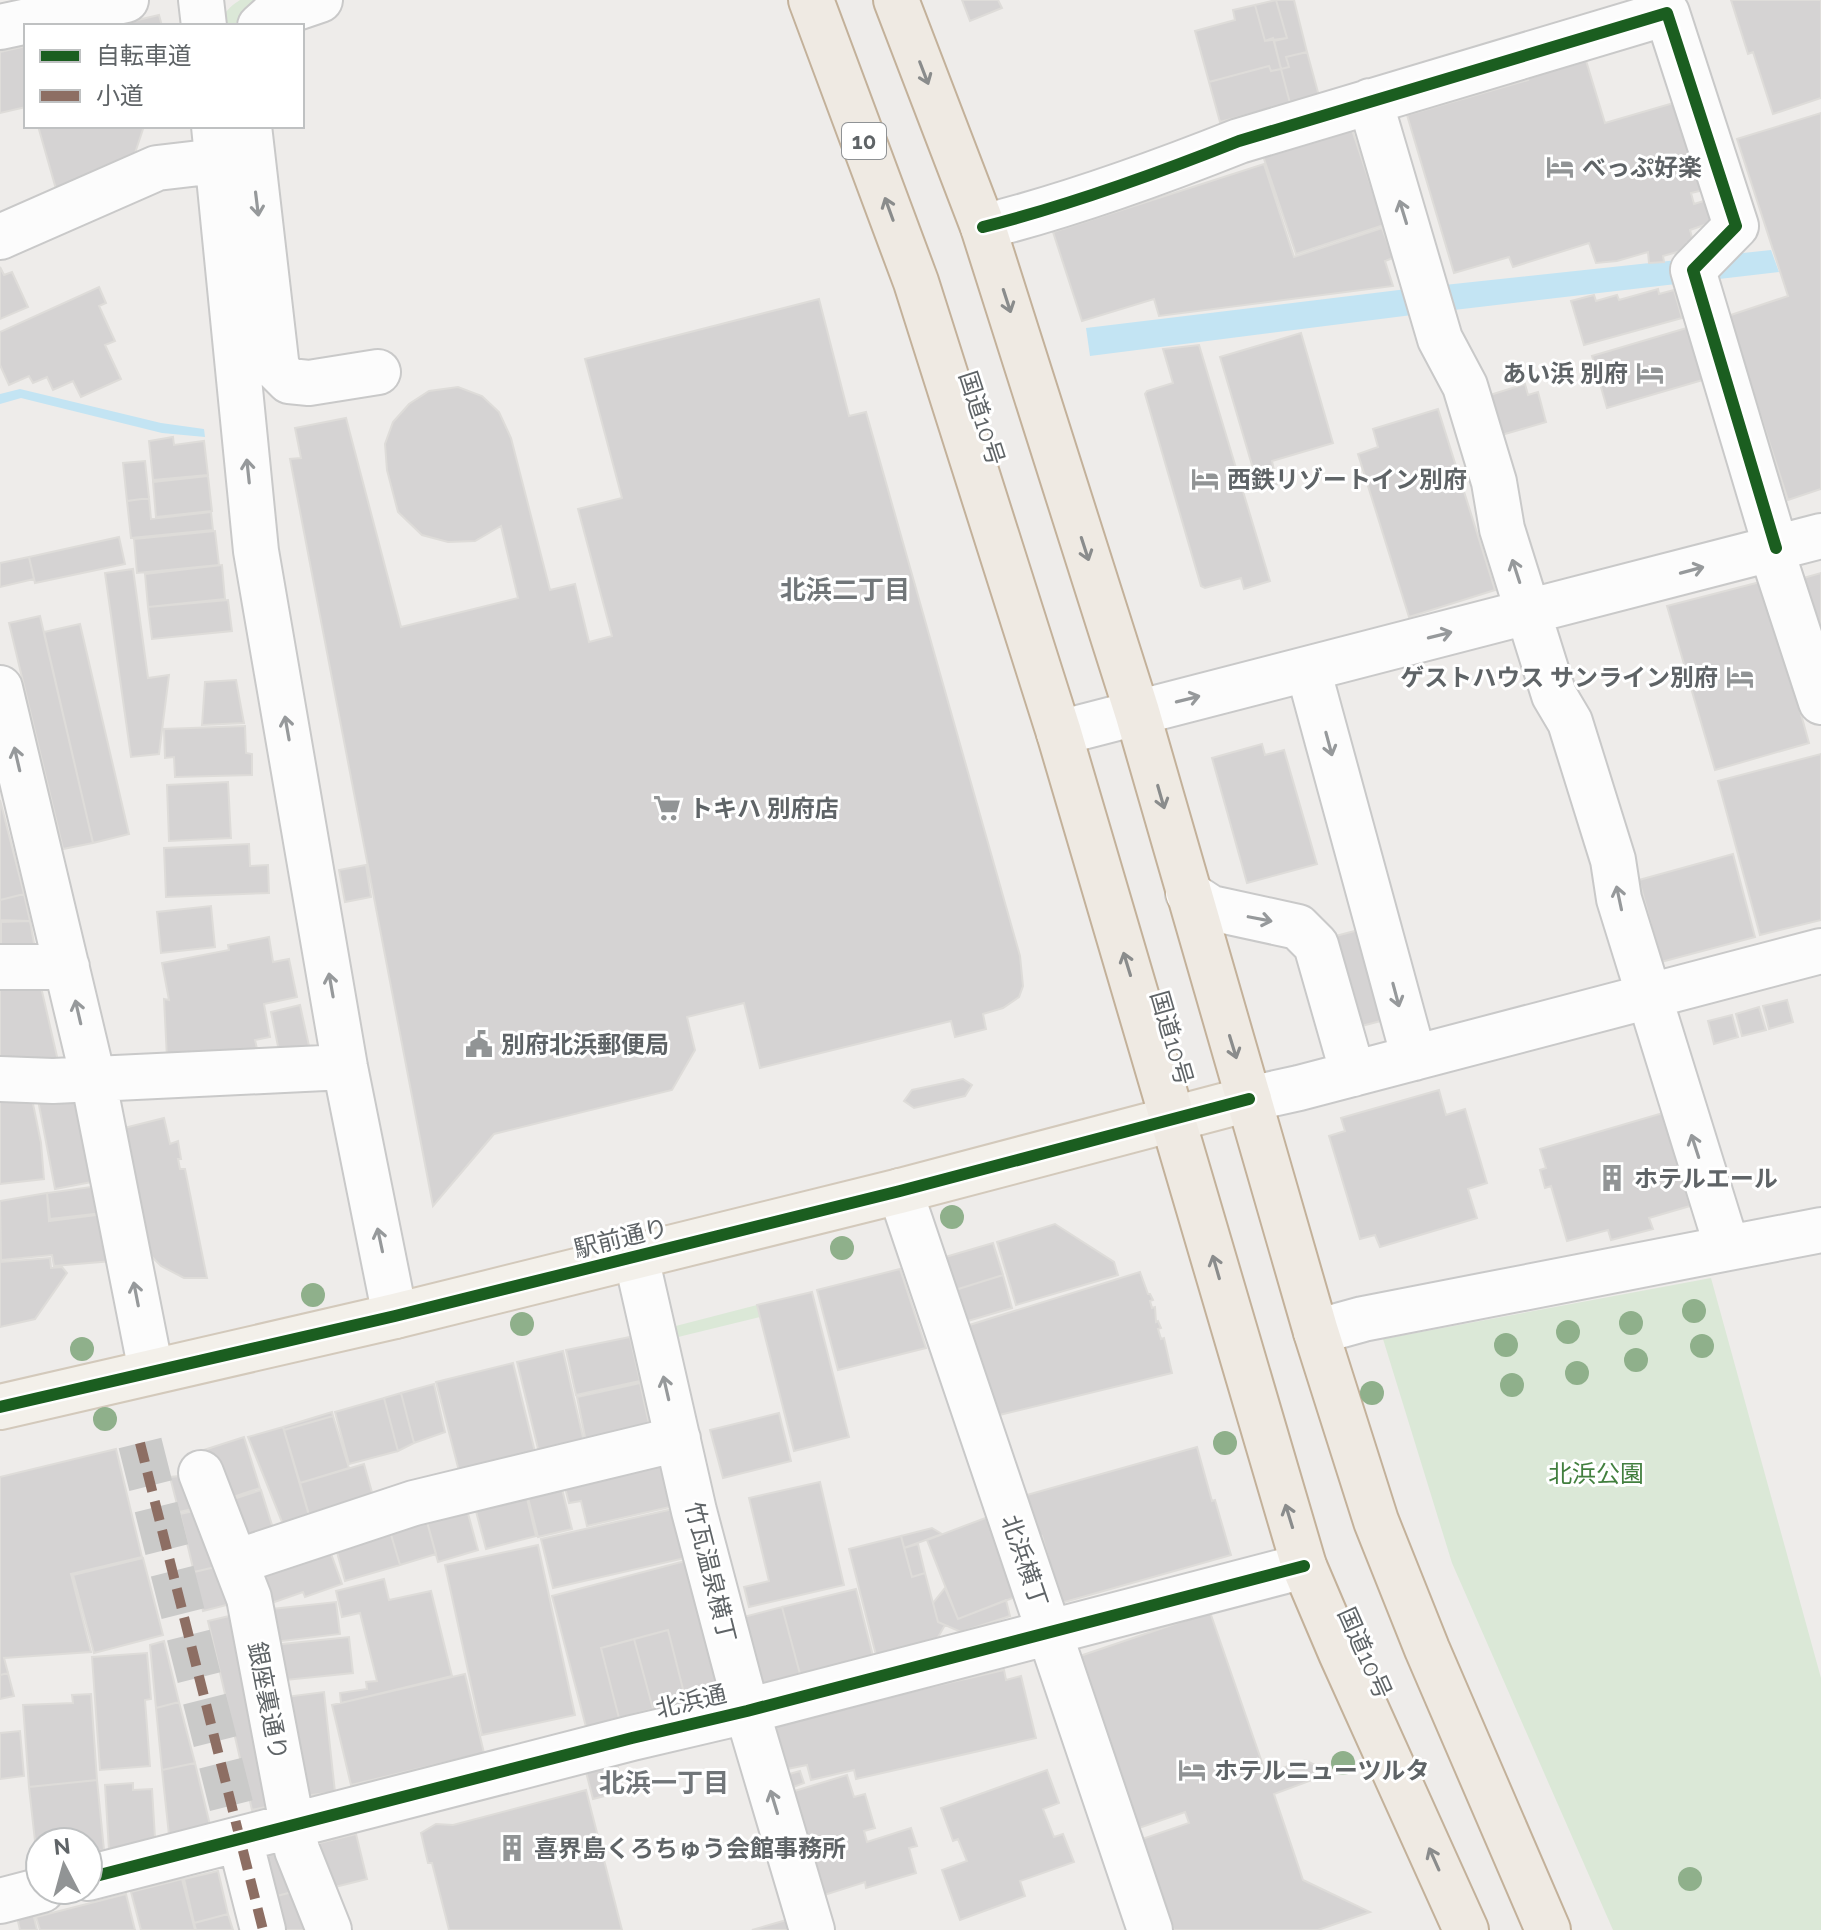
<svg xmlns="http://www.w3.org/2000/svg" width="1821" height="1930" font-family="Raleway,'Noto Sans JP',sans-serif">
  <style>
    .green { fill: #dbe8d7 }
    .water { fill: #c3e4f3 }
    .building { fill: #d5d3d3; stroke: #dedcd9; stroke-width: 2 }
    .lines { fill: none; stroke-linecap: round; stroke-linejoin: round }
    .minor-tunnel { stroke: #cacac9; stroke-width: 44; stroke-dasharray: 44 22; stroke-linecap: butt }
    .minor-casing { stroke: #c9c9c9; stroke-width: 48 }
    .major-casing { stroke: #d3c9bb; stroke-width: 48 }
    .highway-casing { stroke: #c3b19a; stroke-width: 48 }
    .minor { stroke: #fcfcfc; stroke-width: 44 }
    .major { stroke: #f3f0ea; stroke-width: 44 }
    .highway { stroke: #efeae3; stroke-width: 44 }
    .quiet { stroke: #8d6e63; stroke-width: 10; stroke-dasharray: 20 10; stroke-linecap: butt }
    .cycleway-casing { stroke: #fff; stroke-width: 17 }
    .cycleway { stroke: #1b5e20; stroke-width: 12 }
    .tree { fill: #8fb08b }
    .oneway { stroke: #8a8c8c }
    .oneway2 { stroke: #96999b }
    .labels { text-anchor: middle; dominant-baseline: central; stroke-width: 6; stroke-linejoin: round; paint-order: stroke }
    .shield { fill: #fff; stroke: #8f9295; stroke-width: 2 }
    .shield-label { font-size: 22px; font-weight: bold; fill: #5f6467 }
    .poi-label { font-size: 24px; font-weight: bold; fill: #5f6467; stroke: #fff; text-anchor: start }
    .street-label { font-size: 24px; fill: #5f6467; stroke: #fff }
    .park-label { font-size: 24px; fill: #427f3e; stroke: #fff }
    .neighbourhood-label { font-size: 26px; font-weight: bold; fill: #717679; stroke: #fff }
  </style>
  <rect width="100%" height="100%" fill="#eeecea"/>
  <!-- green -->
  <path class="green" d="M240 0H258L233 26H220C221 15 230 6 240 0Z
    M1711 1278 1821 1678V1930H1613L1452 1563 1383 1339Z
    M757 1305 760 1317 670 1339 668 1328Z"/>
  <!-- water -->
  <path class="water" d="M1771 250 1779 272 1420 314 1090 356 1086 328 1407 289Z
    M20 389 161 423 204 429 205 437 162 433 21 398 0 404V394Z"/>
  <!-- building -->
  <path class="building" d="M962 0H998L1002 8 970 21Z
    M1276 0H1294L1307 52 1286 57 1289 67 1281 69 1274 41 1287 38Z
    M1276 0 1287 38 1265 41 1255 5Z
    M1731 0H1821V98L1773 114 1753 52 1748 54Z
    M1255 5 1265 41 1273 38 1281 69 1271 71 1269 66 1209 82 1195 31 1235 20 1233 10Z
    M159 15 162 26H112Z
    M26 46V107L0 113V52Z
    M1307 52 1319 96 1290 103 1281 69 1289 67 1286 57Z
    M1584 54 1605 123 1677 102 1704 190 1691 193 1694 204 1707 200 1713 222 1690 230 1693 241 1687 243 1688 249 1663 256 1664 262 1649 263 1648 252 1617 261 1596 263 1589 243 1513 267 1509 257 1454 273 1407 115 1528 80 1525 72Z
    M1269 66 1271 71 1281 69 1290 103 1220 122 1209 82Z
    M1821 113V489L1788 500 1728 316 1788 296 1737 139Z
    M38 126H144L135 153 56 189Z
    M1351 127 1384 225 1296 254 1263 156Z
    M1264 164 1294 257 1382 228 1393 258 1385 261 1393 286 1159 316 1154 299 1082 321 1053 232Z
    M0 267 4 275 12 272 28 307 0 319Z
    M99 287 106 303 99 306 115 341 105 345 121 379 81 397 73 381 53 390 47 377 33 383 29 376 9 385 0 365V332Z
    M1658 289 1659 294 1674 290 1682 318 1584 345 1571 301 1594 295 1596 301 1617 295 1619 300Z
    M819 299 849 416 866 412 1020 956 1023 986 1019 997 1003 1008 983 1014 986 1029 955 1037 951 1021 760 1068 744 1003 687 1017 695 1050 672 1090 494 1134 433 1206 290 459 301 458 295 428 346 418 401 627 518 598 501 526 475 541 448 542 422 535 398 512 387 470 385 444 393 422 409 404 429 391 458 387 482 396 499 412 511 438 550 590 575 584 589 642 612 636 578 509 622 498 585 359Z
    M1690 327 1706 379 1607 408 1592 356Z
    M1301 333 1333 443 1272 461 1277 484 1270 489 1262 488 1257 482 1220 357Z
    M1199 345 1270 581 1244 589 1241 578 1205 588 1201 586 1145 394 1147 391 1173 383 1163 349Z
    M1525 384 1528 395 1538 392 1546 422 1498 436 1487 396Z
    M1438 409 1495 590 1409 617 1358 454 1378 447 1373 429Z
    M173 437 174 445 204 441 208 475 153 480 149 441Z
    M145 461 149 498 127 501 123 463Z
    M208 476 212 511 156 517 153 482Z
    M149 498 151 519 211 512 213 530 131 538 127 501Z
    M215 531 219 565 137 573 134 539Z
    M119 537 125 564 35 583 29 557Z
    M29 557 34 579 0 587V563Z
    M222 565 225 599 148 607 145 574Z
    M133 569 148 678 169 675 159 754 131 757 105 573Z
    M1821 573V646L1800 579Z
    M1764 581 1809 743 1715 770 1667 606Z
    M228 600 232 631 152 639 148 607Z
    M40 616 93 843 63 849 9 623Z
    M80 624 129 834 93 843 44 632Z
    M236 680 244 723 202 725 205 682Z
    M245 726 246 753 252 754V775L175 777 174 757 165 758 164 729Z
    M1262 744 1265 755 1284 750 1317 864 1247 883 1212 758Z
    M1821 754V920L1760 935 1718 781Z
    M228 782 231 838 169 841 167 785Z
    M0 800 24 894 0 900Z
    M249 844 250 866 268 865 269 893 166 897 164 848Z
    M1733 854 1755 937 1661 962 1639 880Z
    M366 865 371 897 345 902 339 870Z
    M24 894 30 921 0 920V900Z
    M211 906 215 947 161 953 157 912Z
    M30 921 37 960 1 959V922Z
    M1366 928 1392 1018 1358 1027 1332 937Z
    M269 937 273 962 289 959 297 997 264 1004 270 1037 255 1040 258 1053 167 1058 164 999 169 1000 162 963 229 950 228 945Z
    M0 973 41 987 58 1061 0 1057Z
    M1787 1000 1793 1022 1769 1029 1763 1006Z
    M300 1005 311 1055 281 1061 271 1012Z
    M1759 1007 1766 1030 1742 1036 1736 1014Z
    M1732 1015 1738 1037 1714 1044 1708 1021Z
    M963 1079 972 1085 965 1096 914 1108 904 1101 912 1090Z
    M1439 1090 1446 1115 1465 1109 1487 1183 1468 1189 1477 1218 1380 1247 1375 1235 1360 1239 1329 1136 1345 1131 1341 1118Z
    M0 1094H31L41 1143 44 1179 0 1184Z
    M37 1095 75 1099 97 1181 55 1189Z
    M1663 1113 1690 1206 1649 1218 1653 1229 1611 1240 1608 1230 1567 1241 1551 1186 1545 1188 1540 1170 1546 1168 1540 1149Z
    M164 1118 170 1144 178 1141 181 1159H178L180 1169H185L207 1278H184L161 1266 147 1252 124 1128Z
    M98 1186 103 1213 50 1219 47 1193Z
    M47 1193 49 1221 104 1214 112 1261 54 1266 52 1255 1 1260 0 1201Z
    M1055 1224 1114 1262 1118 1275 1016 1305 997 1242Z
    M993 1243 1003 1275 952 1291 942 1258Z
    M50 1258 51 1268 62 1267 67 1273 35 1319 0 1327V1262Z
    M900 1269 926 1348 838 1370 817 1290Z
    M1140 1272 1148 1294H1150L1153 1300 1150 1301 1152 1308 1155 1307 1156 1322 1158 1321 1161 1328 1158 1329 1161 1339 1164 1338 1172 1373 991 1417 963 1327Z
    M1003 1275 1012 1308 961 1323 952 1291Z
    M812 1292 849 1437 794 1451 757 1305Z
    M630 1337 640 1381 576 1395 566 1350Z
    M563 1351 585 1446 540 1457 517 1362Z
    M513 1363 536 1456 460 1475 436 1382Z
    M640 1383 651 1433 587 1447 577 1397Z
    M434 1384 445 1432 414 1443 401 1393Z
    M401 1393 414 1443 398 1451 384 1398Z
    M384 1398 398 1451 349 1464 335 1412Z
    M332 1412 333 1416 284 1430 283 1427Z
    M779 1413 791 1461 723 1478 710 1430Z
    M333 1416 349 1468 300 1483 284 1430Z
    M283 1427 313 1529 288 1537 248 1437Z
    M244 1437 260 1488 221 1501 204 1450Z
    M1197 1447 1212 1501 1215 1500 1231 1555 1061 1603 1042 1536 1039 1537 1027 1495Z
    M116 1449 142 1557 71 1574 91 1652 4 1658 8 1673 0 1675V1477Z
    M662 1453 674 1506 587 1526 581 1501 569 1503 562 1476Z
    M364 1464 377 1510 313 1529 300 1483Z
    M190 1475 202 1507 179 1512 170 1477Z
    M559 1477 572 1529 538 1537 525 1486Z
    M820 1482 844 1585 749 1607 744 1587 769 1581 749 1498Z
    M524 1486 536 1536 486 1549 473 1500Z
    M261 1490 277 1541 237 1554 221 1503Z
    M464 1499 478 1550 438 1562 424 1511Z
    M203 1509 224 1565 194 1572 180 1514Z
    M673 1509 685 1558 553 1588 541 1539Z
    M424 1511 436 1554 400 1565 387 1521Z
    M988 1517 1018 1596 958 1619 927 1540Z
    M387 1521 400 1565 345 1581 333 1538Z
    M932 1528 942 1534 904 1548 901 1536Z
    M901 1536 912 1577 925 1573 938 1622 945 1625 937 1639 876 1655 849 1549Z
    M326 1540 342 1584 305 1597 303 1592 266 1605 248 1568Z
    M918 1544 925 1573 912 1577 904 1548Z
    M538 1545 575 1715 482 1735 445 1565Z
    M143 1558 163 1635 94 1653 73 1575Z
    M685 1561 719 1692 686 1701 668 1630 601 1648 619 1718 586 1727 552 1596Z
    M224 1565 238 1602 203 1611 194 1572Z
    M384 1579 389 1600 431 1591 452 1676 341 1703 340 1693 367 1689 366 1682 377 1681 360 1613 342 1617 336 1591Z
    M945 1588 958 1619 1006 1600 1010 1616 961 1632 938 1622 933 1603Z
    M856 1589 873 1656 800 1674 782 1607Z
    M336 1602 340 1634 266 1643 263 1610Z
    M782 1607 800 1674 753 1686 736 1619Z
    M1210 1612 1266 1774 1305 1760 1319 1767 1312 1780 1274 1794 1303 1880 1370 1912 1318 1930H1174L1142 1839 1189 1823 1185 1812 1139 1828 1080 1656Z
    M242 1613 275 1805 252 1810 208 1621Z
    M668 1630 686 1701 653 1709 634 1639Z
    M349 1637 353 1673 276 1681 273 1645Z
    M634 1639 653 1709 619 1718 601 1648Z
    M164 1641 179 1702 156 1708 150 1645Z
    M147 1653 151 1699 145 1700 150 1766 100 1770 92 1657Z
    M1004 1670 1006 1680 1021 1676 1036 1738 856 1779 854 1770 811 1780 807 1765 782 1770 771 1724Z
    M8 1673 14 1696 0 1699V1675Z
    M465 1674 484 1753 351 1785 332 1705Z
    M324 1692 335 1792 296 1797 285 1697Z
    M91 1694 97 1780 29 1787 23 1705 73 1703 72 1695Z
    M179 1702 195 1763 162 1770 156 1708Z
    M20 1731 24 1776 0 1779V1733Z
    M195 1763 210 1825 169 1835 162 1770Z
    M617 1764 624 1791 593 1799 586 1772Z
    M1047 1770 1059 1803 1043 1809 1054 1837 1063 1834 1074 1862 1020 1881 1025 1896 960 1920 942 1870 967 1861 958 1839 953 1841 941 1808Z
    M800 1771 804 1783 791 1788 786 1775Z
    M847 1775 854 1797 865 1794 875 1828 864 1831 867 1842 911 1828 917 1846 909 1848 916 1873 866 1888 865 1882 818 1897 788 1793Z
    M97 1780 104 1850 88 1854V1842H40V1867L38 1868 29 1787Z
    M133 1783V1790L152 1789 155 1838 109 1850 105 1785Z
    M586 1790 622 1930H449L432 1863H428L421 1833 436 1824 453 1825Z
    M356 1834 367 1879 323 1890 311 1845Z
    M284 1850 300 1890 273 1897 262 1855Z
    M218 1871 228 1914 194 1923 184 1879Z
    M182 1879 195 1930H141L131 1892Z
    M300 1890 315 1930H281L273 1897Z
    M126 1894 135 1930H40L36 1917Z
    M33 1913 37 1930H20L17 1917Z
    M228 1914 233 1930H196L194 1923Z
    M790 1919 793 1930H752L776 1923Z"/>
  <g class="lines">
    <!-- minor-tunnel -->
    <path class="minor-tunnel" d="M140 1443 240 1840"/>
    <!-- minor casing -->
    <g class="minor-casing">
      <path id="minor" d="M201 0 204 26
        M260 26 270 17 320 0
        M0 27 126 0
        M1370 101 1440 339 1465 386 1494 482 1502 529 1554 695 1570 722 1613 860 1619 899 1727 1247
        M214 126 256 551 345 1067 395 1316
        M249 126 277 369 289 381 309 383 378 372
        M983 227C1071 205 1156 174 1239 141L1667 13 1736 226 1693 270 1776 548
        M0 237 157 168 217 161
        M1771 549 1821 702
        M1308 669 1414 1058
        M0 688 93 1078 151 1371
        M1059 733 1821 536
        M1188 893 1211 908 1298 927 1316 945 1353 1074
        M0 967H67
        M0 1079 53 1081 345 1067
        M1249 1099 1299 1088 1821 951
        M900 1191 1150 1930
        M636 1257 694 1511 747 1711 812 1930
        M1316 1332 1363 1319 1821 1230
        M201 1473 249 1598 297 1850 329 1930
        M236 1562 414 1503 678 1439
        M240 1840 263 1930
        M88 1878 632 1738 747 1711 1304 1566
        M0 1901 42 1890"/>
    </g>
    <!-- major casing -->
    <g class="major-casing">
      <path id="major" d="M0 1407 395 1316 900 1191 1249 1099"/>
    </g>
    <!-- highway casing -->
    <g class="highway-casing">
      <path id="highway" d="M811 0 916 282 1059 733 1304 1566 1341 1653 1466 1930
        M896 0 983 227 1137 712 1316 1332 1376 1521 1427 1649 1548 1930"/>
    </g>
    <!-- minor -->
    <use href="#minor" class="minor"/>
    <!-- major -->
    <use href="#major" class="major"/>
    <!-- highway -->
    <use href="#highway" class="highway"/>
    <!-- quiet -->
    <path class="quiet" d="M140 1443 263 1930"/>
    <!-- cycleway casing -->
    <g class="cycleway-casing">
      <path id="cycleway" d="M983 227C1071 205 1156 174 1239 141L1667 13 1736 226 1693 270 1776 548
        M0 1407 395 1316 900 1191 1249 1099
        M88 1878 632 1738 747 1711 1304 1566"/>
    </g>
    <!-- cycleway -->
    <use href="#cycleway" class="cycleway"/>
  </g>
  <!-- trees -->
  <g class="tree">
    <circle cx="952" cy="1217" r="12"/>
    <circle cx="842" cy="1248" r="12"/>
    <circle cx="313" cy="1295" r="12"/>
    <circle cx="1694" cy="1311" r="12"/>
    <circle cx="1631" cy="1323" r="12"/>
    <circle cx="522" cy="1324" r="12"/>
    <circle cx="1568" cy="1332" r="12"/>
    <circle cx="1506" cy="1345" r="12"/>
    <circle cx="1702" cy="1346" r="12"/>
    <circle cx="82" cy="1349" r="12"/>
    <circle cx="1636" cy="1360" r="12"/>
    <circle cx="1577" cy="1373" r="12"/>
    <circle cx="1512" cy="1385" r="12"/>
    <circle cx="1372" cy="1393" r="12"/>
    <circle cx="105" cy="1419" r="12"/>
    <circle cx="1225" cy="1443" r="12"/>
    <circle cx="1343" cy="1763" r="12"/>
    <circle cx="1690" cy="1879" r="12"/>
  </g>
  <!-- one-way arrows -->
  <defs><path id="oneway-shaft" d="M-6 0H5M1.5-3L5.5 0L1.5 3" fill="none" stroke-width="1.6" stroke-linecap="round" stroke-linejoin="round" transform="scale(2)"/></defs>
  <g class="oneway">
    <use href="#oneway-shaft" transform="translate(924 73) rotate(69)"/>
    <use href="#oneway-shaft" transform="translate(889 209) rotate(-110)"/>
    <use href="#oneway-shaft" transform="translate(1007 301) rotate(72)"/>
    <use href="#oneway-shaft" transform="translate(1085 549) rotate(72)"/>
    <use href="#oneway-shaft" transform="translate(1161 797) rotate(74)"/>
    <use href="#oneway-shaft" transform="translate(1127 964) rotate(-107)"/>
    <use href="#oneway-shaft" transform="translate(1233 1047) rotate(73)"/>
    <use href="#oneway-shaft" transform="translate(1216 1267) rotate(-106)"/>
    <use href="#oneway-shaft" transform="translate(1289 1516) rotate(-107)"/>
    <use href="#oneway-shaft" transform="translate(1434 1859) rotate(-114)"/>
  </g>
  <g class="oneway2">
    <use href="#oneway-shaft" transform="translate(257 204) rotate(83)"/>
    <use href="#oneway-shaft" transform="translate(1403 212) rotate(-107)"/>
    <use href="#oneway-shaft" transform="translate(248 471) rotate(-96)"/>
    <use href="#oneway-shaft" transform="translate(1692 570) rotate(-15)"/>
    <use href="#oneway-shaft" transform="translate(1516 571) rotate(-108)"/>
    <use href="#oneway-shaft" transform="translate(1440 635) rotate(-14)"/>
    <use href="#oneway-shaft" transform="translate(1188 699) rotate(-14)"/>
    <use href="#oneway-shaft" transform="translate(287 728) rotate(-100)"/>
    <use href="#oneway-shaft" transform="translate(1329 744) rotate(75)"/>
    <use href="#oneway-shaft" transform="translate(17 759) rotate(-103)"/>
    <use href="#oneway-shaft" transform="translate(1619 898) rotate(-102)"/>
    <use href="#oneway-shaft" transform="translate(1260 919) rotate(11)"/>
    <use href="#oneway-shaft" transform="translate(331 985) rotate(-100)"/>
    <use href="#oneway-shaft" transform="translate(1396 995) rotate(75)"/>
    <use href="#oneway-shaft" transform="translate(78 1012) rotate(-103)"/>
    <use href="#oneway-shaft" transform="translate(1695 1146) rotate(-108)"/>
    <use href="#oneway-shaft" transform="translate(380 1240) rotate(-102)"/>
    <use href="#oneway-shaft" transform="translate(136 1294) rotate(-101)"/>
    <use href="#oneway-shaft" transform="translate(666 1388) rotate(-103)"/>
    <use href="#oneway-shaft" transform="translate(774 1802) rotate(-107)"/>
  </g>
  <!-- icons -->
  <defs>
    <g id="hotel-bare" transform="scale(2.16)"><path d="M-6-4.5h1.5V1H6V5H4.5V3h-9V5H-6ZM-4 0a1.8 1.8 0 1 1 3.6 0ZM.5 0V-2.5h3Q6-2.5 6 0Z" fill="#919495" stroke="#fff" stroke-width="2.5" paint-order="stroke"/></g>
    <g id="supermarket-bare" transform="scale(2.16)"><path d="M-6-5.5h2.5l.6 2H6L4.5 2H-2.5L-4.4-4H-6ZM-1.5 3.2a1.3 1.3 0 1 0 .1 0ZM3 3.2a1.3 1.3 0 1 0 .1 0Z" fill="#919495" stroke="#fff" stroke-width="2.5" paint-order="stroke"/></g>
    <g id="civic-bare" transform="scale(2.16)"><path d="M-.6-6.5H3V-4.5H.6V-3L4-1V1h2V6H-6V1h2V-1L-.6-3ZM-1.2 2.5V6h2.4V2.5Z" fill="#919495" stroke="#fff" stroke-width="2.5" paint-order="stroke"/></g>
    <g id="building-bare" transform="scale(2.16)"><path d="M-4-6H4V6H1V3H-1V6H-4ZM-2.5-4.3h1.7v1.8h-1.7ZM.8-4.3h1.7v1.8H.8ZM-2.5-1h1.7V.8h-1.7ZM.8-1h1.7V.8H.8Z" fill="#919495" stroke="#fff" stroke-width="2.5" paint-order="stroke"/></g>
  </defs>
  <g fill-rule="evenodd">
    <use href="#hotel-bare" x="1560" y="167"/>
    <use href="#hotel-bare" x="1650" y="373"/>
    <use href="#hotel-bare" x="1205" y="479"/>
    <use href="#hotel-bare" x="1740" y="677"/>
    <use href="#supermarket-bare" x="667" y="808"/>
    <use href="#civic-bare" x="479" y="1044"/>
    <use href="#building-bare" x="1612" y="1178"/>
    <use href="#hotel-bare" x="1192" y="1770"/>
    <use href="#building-bare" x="512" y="1848"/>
  </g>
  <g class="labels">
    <!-- shield labels -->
    <rect class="shield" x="842" y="123" width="44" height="36" rx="6"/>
    <g class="shield-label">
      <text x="864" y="141">10</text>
    </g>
    <!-- poi labels -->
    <g class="poi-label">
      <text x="1582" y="167">べっぷ好楽</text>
      <text x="1628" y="373" text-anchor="end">あい浜 別府</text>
      <text x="1227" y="479">西鉄リゾートイン別府</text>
      <text x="1718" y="677" text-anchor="end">ゲストハウス サンライン別府</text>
      <text x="689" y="808">トキハ 別府店</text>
      <text x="501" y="1044">別府北浜郵便局</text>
      <text x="1634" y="1178">ホテルエール</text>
      <text x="1214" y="1770">ホテルニューツルタ</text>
      <text x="534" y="1848">喜界島くろちゅう会館事務所</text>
    </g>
    <!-- street labels -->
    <g class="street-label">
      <text transform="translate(982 418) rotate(72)">国道10号</text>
      <text transform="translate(1172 1038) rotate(74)">国道10号</text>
      <text transform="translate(621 1238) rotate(-14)">駅前通り</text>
      <text transform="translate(1025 1561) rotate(71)">北浜横丁</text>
      <text transform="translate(711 1572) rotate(76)">竹瓦温泉横丁</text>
      <text transform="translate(1365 1653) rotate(66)">国道10号</text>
      <text transform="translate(268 1701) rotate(79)">銀座裏通り</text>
      <text transform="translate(691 1701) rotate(-13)">北浜通</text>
    </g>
    <!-- park labels -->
    <g class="park-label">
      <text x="1596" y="1473">北浜公園</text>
    </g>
    <!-- neighbourhood labels -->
    <g class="neighbourhood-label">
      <text x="845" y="590">北浜二丁目</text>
      <text x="664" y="1783">北浜一丁目</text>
    </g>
  </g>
  <!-- legend -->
  <rect x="24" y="24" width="280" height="104" fill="#ffffff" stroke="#bfc1c2" stroke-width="2"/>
  <rect x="40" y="50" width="40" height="12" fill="#1b5e20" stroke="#bfc1c2" stroke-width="2"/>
  <text x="96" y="64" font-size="24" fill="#5f6467">自転車道</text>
  <rect x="40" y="90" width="40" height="12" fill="#8d6e63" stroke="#bfc1c2" stroke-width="2"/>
  <text x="96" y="104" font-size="24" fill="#5f6467">小道</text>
  <!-- north arrow -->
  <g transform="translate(64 1866) rotate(354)"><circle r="38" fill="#ffffff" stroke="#bfc1c2" stroke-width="2"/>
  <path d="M0-6L14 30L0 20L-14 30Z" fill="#919495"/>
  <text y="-12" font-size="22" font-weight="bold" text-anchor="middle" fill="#5f6467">N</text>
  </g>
</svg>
